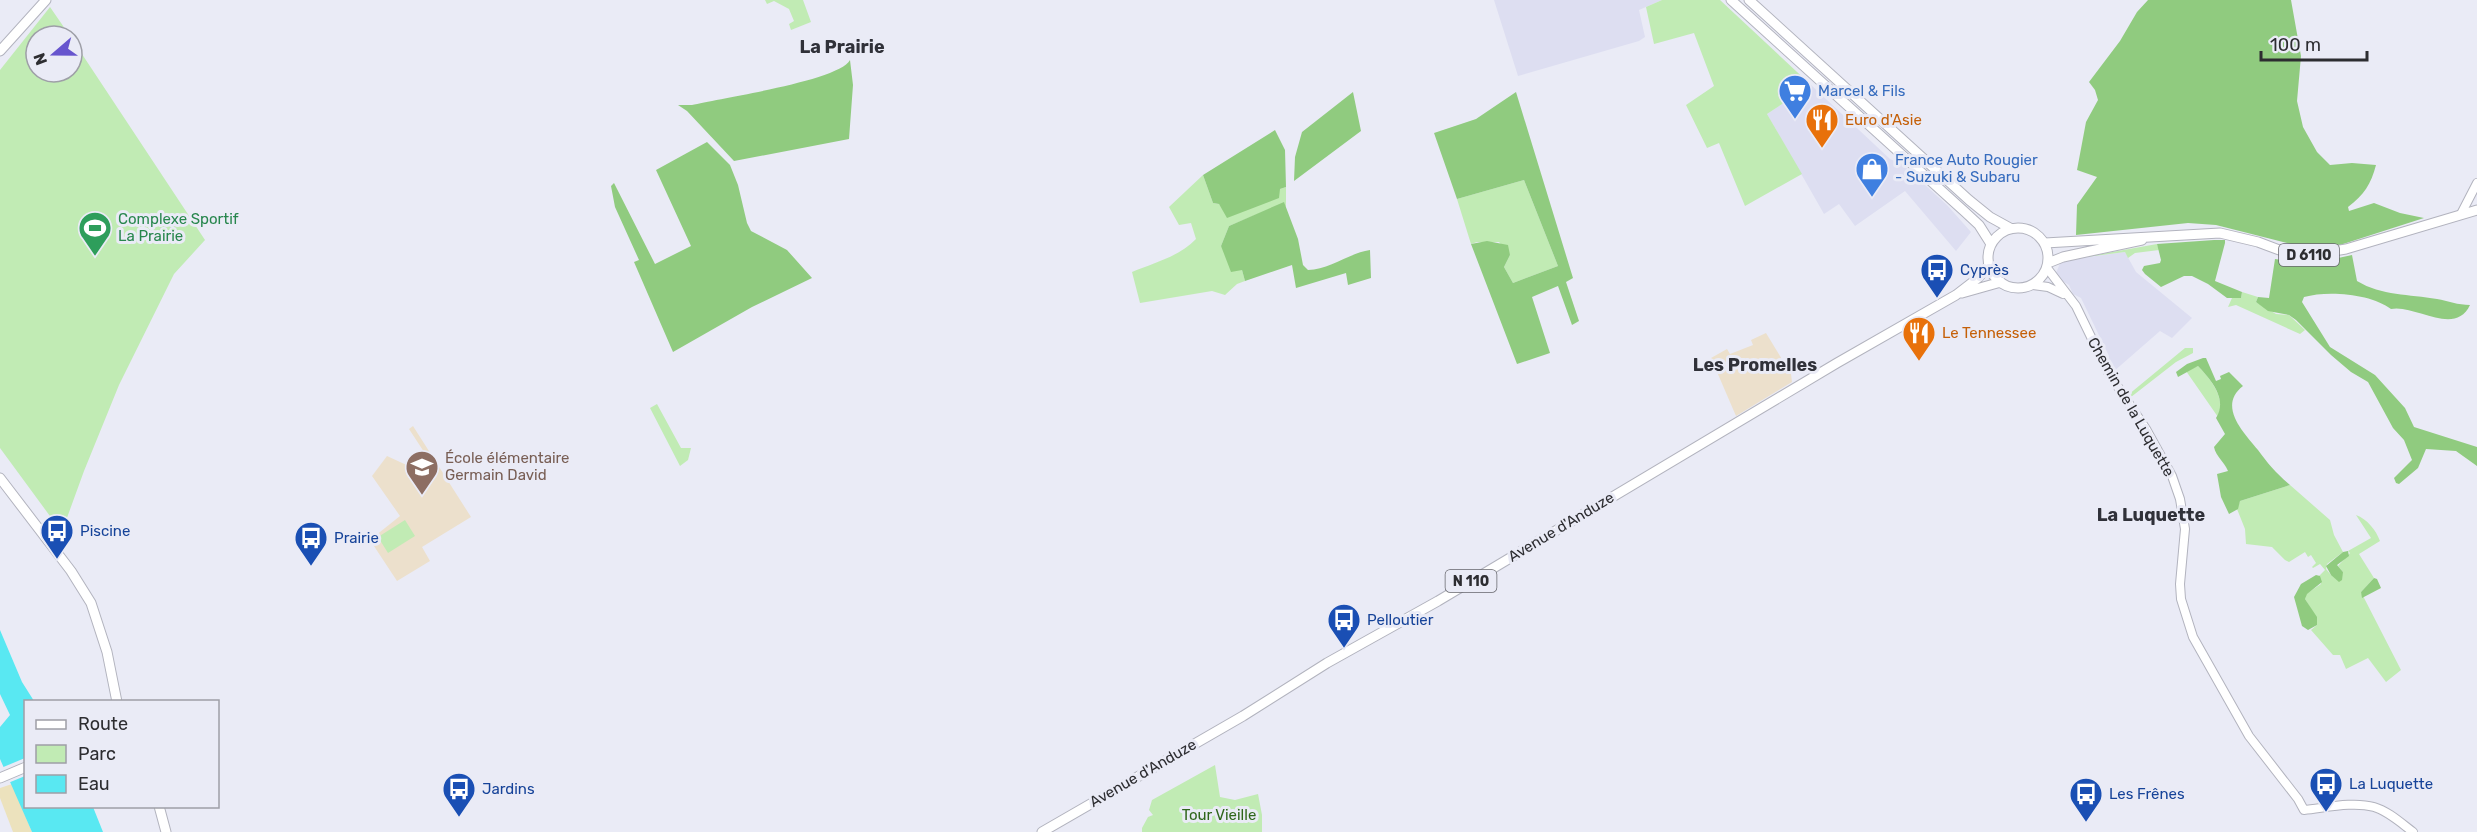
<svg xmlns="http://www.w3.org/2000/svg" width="2477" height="832" font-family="Rubik,sans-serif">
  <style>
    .built { fill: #dddef1 }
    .education { fill: #ece0cc }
    .green { fill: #c1ebb4 }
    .forest { fill: #90cb7f }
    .sand { fill: #ece2bd }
    .water { fill: #59e8f2 }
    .pier { fill: #eaebf6 }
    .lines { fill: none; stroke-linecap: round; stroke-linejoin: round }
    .minor-casing { stroke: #b2b3be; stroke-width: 10 }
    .major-casing { stroke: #b2b3be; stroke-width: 11 }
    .minor { stroke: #fff; stroke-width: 8 }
    .major { stroke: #fff; stroke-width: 9 }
    .labels { text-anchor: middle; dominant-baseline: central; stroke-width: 6; stroke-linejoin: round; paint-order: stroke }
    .shield { fill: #eaebf6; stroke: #66666c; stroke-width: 1.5 }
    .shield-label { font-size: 14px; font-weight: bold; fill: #2d2d31 }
    .shop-label { font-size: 15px; fill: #366cbe; stroke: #eaebf6; text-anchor: start }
    .food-label { font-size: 15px; fill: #c56008; stroke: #eaebf6; text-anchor: start }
    .leisure-label { font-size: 15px; fill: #27864d; stroke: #eaebf6; text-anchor: start }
    .transit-label { font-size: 15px; fill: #164399; stroke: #eaebf6; text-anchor: start }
    .street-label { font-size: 15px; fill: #2d2d31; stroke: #eaebf6 }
    .education-label { font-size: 15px; fill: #785e54; stroke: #eaebf6; text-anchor: start }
    .park-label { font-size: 15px; fill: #2f661b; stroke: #eaebf6 }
    .quarter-label { font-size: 18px; font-weight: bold; fill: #303139; stroke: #eaebf6 }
  </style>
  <rect width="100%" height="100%" fill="#eaebf6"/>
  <!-- built -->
  <path class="built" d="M1494 0H1662L1639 10 1645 37 1639 41 1518 76Z
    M1811 85 1890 159 1902 164 1947 205 1971 232 1956 251 1905 191 1855 226 1839 204 1824 214 1767 114Z
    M2125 252 2136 272 2192 318 2172 338 2160 331 2113 372 2106 362 2109 356 2081 298 2073 294 2069 285 2059 279 2056 273 2061 261Z"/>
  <!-- education -->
  <path class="education" d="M1766 333 1791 374 1792 382 1736 416 1711 358 1727 349 1730 354 1753 345 1751 340Z
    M413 426 471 517 422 547 430 561 397 581 370 540 400 516 372 476 387 456 413 468 428 458 409 429Z"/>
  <!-- green -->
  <path class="green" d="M765 0H803L811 22 791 30 789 24 794 21 789 9 774 1 767 4Z
    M1662 0H1720L1811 85 1767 114 1802 174 1745 206 1719 143 1707 148 1686 105 1714 86 1694 33 1654 44 1646 7Z
    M50 7 70 36H36V72H72V39L205 240 174 274 119 385 84 471 64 526 58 527 0 448V70Z
    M1203 175 1213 203 1219 204 1223 209 1286 187V208L1284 203 1229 226 1221 246 1242 270 1245 281 1237 284 1225 295 1212 291 1140 303 1132 272C1154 263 1180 256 1196 239L1191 223 1179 225 1169 207Z
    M1524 180 1558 266 1513 283 1504 267 1510 255 1499 242H1477L1471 244 1457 199Z
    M2157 244 2159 250 2135 253 2128 258 2125 252 2079 258Z
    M2242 292 2258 297 2256 302 2276 314 2289 315 2305 330 2300 334 2236 305 2228 307 2232 298H2241Z
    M2185 348H2193V353L2176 362 2131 397 2128 395Z
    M2198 366C2211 380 2226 397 2218 417L2186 371Z
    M657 404 681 448H691L688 460 680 466 650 408Z
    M2290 485 2330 520 2334 535 2343 552 2327 564 2326 569 2331 575 2343 572 2338 566 2350 553 2348 551 2371 538 2356 515C2367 519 2376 530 2380 541L2359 554 2374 578 2361 592 2401 670 2386 682 2368 658 2346 669 2340 655H2333L2311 630 2317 625 2316 617 2305 599 2306 594 2321 584 2319 576 2325 570 2320 564 2313 568 2312 567 2316 563 2311 555 2308 557 2305 552 2289 562 2285 560 2272 547 2246 544 2245 529 2237 509 2240 501Z
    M405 520 415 536 388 553 378 537Z
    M1215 765 1220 797 1235 800 1258 794 1262 815V832H1142V828L1148 817 1153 815 1149 810 1152 800Z"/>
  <!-- forest -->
  <path class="forest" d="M2148 0H2291L2301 56 2297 101 2303 127 2317 152 2330 165 2352 163 2376 165C2371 184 2364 195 2348 207L2349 211 2374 203 2400 213 2424 218 2340 245 2311 249 2216 225 2188 223 2076 235 2077 205 2097 177 2077 170 2086 122 2098 100 2095 90 2089 82 2120 41 2137 12Z
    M850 60 853 85 849 139 734 161 687 111 678 105H692C720 98 839 81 850 60Z
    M1353 92 1361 131 1294 181 1295 157 1302 132Z
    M1516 92 1573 278 1566 282 1579 321 1572 325 1558 286 1532 297 1550 353 1517 364 1471 244 1487 241 1508 245 1510 255 1504 267 1513 283 1558 266 1524 180 1457 199 1434 133 1476 119Z
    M1275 130 1285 150 1286 187 1280 189 1279 198 1227 218 1219 204 1213 203 1203 175Z
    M707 142 730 165 738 185 747 223 751 231 787 250 812 278 752 307 673 352 634 262 639 260 615 207 611 186 614 183 655 264 691 246 656 170Z
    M1284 202 1298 239 1303 265 1308 270C1329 270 1349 253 1370 250L1371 278 1348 285 1346 273 1296 288 1292 265 1245 281 1242 270 1231 272 1221 246 1229 226Z
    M2214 240H2225V243L2215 281 2242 292 2241 298H2227L2208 284 2192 276H2184L2161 287 2145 274 2142 270 2144 266 2160 263 2161 260 2157 244Z
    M2352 255 2357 281C2382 296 2409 294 2437 299 2448 301 2458 305 2470 305 2455 337 2415 304 2391 309 2372 294 2328 290 2304 297L2302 302 2330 347 2375 375 2405 408 2414 427 2477 447V466L2456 451 2426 449 2418 468 2399 484 2396 483 2394 478 2412 460 2404 440 2393 428 2368 382 2351 372 2331 355 2296 320 2289 315 2268 311 2256 302 2258 297 2269 298 2275 259C2301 264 2326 261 2352 255Z
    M2203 358H2206L2216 381 2221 379 2220 376 2229 372 2243 386C2217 406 2244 433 2258 450 2268 464 2277 474 2290 485L2240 501 2238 509 2229 514 2221 497 2217 474 2228 471C2224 461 2216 457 2214 447L2225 434 2216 418C2228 399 2211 380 2198 366L2178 377 2176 372 2187 364Z
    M2348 551 2349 556 2337 565 2343 572 2342 580 2339 582 2331 575 2326 566 2343 552Z
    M2316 575 2320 576 2322 582 2307 594 2305 599 2317 617V625L2308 630 2302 626 2294 597 2301 584Z
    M2374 578 2377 579 2381 588 2362 598 2361 592Z"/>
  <!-- sand -->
  <path class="sand" d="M12 784 32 832H13L0 798V788Z"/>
  <!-- water -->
  <path class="water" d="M0 630 22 682 34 701 26 702V806L93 807 103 832H32L0 759V727L10 715 0 694Z"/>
  <!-- pier -->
  <path class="pier" d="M25 758V776L8 783 1 768Z"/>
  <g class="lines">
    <!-- minor casing -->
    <g class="minor-casing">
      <path id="minor" d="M2461 214 2477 183
        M2047 268 2076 306 2108 372 2146 429 2172 476 2180 499 2185 529 2180 584 2181 599 2193 637 2249 736 2298 799 2304 810C2325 808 2353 801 2374 807 2388 811 2401 823 2413 832
        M2033 285 2048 287 2063 294"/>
    </g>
    <!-- major casing -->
    <g class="major-casing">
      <path id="major" d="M1731 0 1965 212 1979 225 1991 244
        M1749 0 1969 200 1990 217 2010 228
        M0 51 46 0
        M1988 258a30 30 0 1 1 60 0a30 30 0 1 1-60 0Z
        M2045 243 2220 233 2258 242 2290 254 2310 255 2346 249 2477 210
        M2048 263 2063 257 2142 240
        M1962 293 2001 282
        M0 478 71 571 91 603 107 652 117 702
        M0 778 26 767
        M159 806 166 832
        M1042 832 1243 716 1327 663 1438 601 1837 363 1956 295 1978 278 1989 265"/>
    </g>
    <!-- minor -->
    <use href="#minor" class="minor"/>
    <!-- major -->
    <use href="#major" class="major"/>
  </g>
  <!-- icons -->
  <defs>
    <g id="supermarket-pin" transform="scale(1.725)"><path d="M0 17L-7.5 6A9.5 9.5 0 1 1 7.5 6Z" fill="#3f7fe0" stroke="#eaebf6"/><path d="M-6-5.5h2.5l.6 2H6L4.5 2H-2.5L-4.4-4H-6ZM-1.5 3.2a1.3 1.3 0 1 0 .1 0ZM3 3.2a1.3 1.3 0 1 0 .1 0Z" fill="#fff"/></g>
    <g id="restaurant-pin" transform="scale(1.725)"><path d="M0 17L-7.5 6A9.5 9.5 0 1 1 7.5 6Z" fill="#e8710a" stroke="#eaebf6"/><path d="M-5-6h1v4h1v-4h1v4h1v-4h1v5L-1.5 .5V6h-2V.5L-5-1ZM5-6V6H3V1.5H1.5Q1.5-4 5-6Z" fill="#fff"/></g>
    <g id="shop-pin" transform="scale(1.725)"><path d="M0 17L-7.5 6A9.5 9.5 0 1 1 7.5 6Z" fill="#3f7fe0" stroke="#eaebf6"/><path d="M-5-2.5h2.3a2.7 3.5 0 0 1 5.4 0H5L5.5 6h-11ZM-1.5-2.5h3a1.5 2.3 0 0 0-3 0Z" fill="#fff"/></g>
    <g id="stadium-pin" transform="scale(1.725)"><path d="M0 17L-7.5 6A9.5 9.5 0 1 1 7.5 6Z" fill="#2e9e5b" stroke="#eaebf6"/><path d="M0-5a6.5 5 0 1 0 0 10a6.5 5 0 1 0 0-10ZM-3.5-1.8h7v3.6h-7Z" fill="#fff"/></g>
    <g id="bus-pin" transform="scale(1.725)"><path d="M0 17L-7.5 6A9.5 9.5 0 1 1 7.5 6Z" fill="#1a4fb4" stroke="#eaebf6"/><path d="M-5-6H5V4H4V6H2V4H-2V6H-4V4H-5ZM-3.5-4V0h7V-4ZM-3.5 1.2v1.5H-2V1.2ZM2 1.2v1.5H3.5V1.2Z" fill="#fff"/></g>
    <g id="school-pin" transform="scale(1.725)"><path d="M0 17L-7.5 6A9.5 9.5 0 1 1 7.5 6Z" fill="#8d6e63" stroke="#eaebf6"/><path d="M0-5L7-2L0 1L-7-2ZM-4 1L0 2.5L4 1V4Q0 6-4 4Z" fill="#fff"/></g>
  </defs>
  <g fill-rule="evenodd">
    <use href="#supermarket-pin" x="1795" y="91"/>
    <use href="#restaurant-pin" x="1822" y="120"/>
    <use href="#shop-pin" x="1872" y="169"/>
    <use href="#stadium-pin" x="95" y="228"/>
    <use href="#bus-pin" x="1937" y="270"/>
    <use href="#restaurant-pin" x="1919" y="333"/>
    <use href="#school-pin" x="422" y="467"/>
    <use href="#bus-pin" x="57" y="531"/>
    <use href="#bus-pin" x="311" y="538"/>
    <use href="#bus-pin" x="1344" y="620"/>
    <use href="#bus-pin" x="2326" y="784"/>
    <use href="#bus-pin" x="459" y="789"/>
    <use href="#bus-pin" x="2086" y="794"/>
  </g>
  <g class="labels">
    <!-- shield labels -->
    <g class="shield">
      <rect x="2279" y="244" width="60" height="22" rx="4.5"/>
      <rect x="1445.5" y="570" width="51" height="22" rx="4.5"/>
    </g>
    <g class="shield-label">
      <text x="2309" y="255">D 6110</text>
      <text x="1471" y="581">N 110</text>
    </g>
    <!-- shop labels -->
    <g class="shop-label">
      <text x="1818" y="91">Marcel &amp; Fils</text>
      <text x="1895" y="160">France Auto Rougier<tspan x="1895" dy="17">- Suzuki &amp; Subaru</tspan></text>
    </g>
    <!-- food labels -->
    <g class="food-label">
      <text x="1845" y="120">Euro d'Asie</text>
      <text x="1942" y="333">Le Tennessee</text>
    </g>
    <!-- leisure labels -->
    <g class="leisure-label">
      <text x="118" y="219">Complexe Sportif<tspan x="118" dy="17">La Prairie</tspan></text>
    </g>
    <!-- transit labels -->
    <g class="transit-label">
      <text x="1960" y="270">Cyprès</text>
      <text x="80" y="531">Piscine</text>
      <text x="334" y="538">Prairie</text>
      <text x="1367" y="620">Pelloutier</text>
      <text x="2349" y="784">La Luquette</text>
      <text x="482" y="789">Jardins</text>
      <text x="2109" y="794">Les Frênes</text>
    </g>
    <!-- street labels -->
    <g class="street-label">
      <text transform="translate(2131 407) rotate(60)">Chemin de la Luquette</text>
      <text transform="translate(1561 527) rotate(-31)">Avenue d'Anduze</text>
      <text transform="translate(1143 773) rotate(-30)">Avenue d'Anduze</text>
    </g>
    <!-- education labels -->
    <g class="education-label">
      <text x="445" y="458">École élémentaire<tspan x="445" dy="17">Germain David</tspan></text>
    </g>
    <!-- park labels -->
    <g class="park-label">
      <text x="1219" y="815">Tour Vieille</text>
    </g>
    <!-- quarter labels -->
    <g class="quarter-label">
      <text x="842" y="47">La Prairie</text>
      <text x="1755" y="365">Les Promelles</text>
      <text x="2151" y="515">La Luquette</text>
    </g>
  </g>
  <!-- legend -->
  <rect x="24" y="700" width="195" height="108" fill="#eaebf6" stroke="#9e9fa7" stroke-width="1.5"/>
  <rect x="36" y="720" width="30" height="9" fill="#ffffff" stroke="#9e9fa7" stroke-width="1.5"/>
  <text x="78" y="730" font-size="18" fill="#2d2d31">Route</text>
  <rect x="36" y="745" width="30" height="18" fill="#c1ebb4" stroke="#9e9fa7" stroke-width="1.5"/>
  <text x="78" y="760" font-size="18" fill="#2d2d31">Parc</text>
  <rect x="36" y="775" width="30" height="18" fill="#59e8f2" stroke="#9e9fa7" stroke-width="1.5"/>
  <text x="78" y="790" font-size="18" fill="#2d2d31">Eau</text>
  <!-- north arrow -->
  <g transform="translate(54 54) rotate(250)"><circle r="28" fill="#eaebf6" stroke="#9e9fa7" stroke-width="1.5"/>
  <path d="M0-4.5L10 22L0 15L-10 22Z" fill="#6755ce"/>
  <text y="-9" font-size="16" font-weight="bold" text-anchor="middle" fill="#2d2d31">N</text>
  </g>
  <!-- scale -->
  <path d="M2261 51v9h106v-9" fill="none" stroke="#2d2d31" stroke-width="3"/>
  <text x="2270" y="51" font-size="18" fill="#2d2d31" stroke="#eaebf6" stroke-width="4.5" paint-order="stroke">100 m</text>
</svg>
